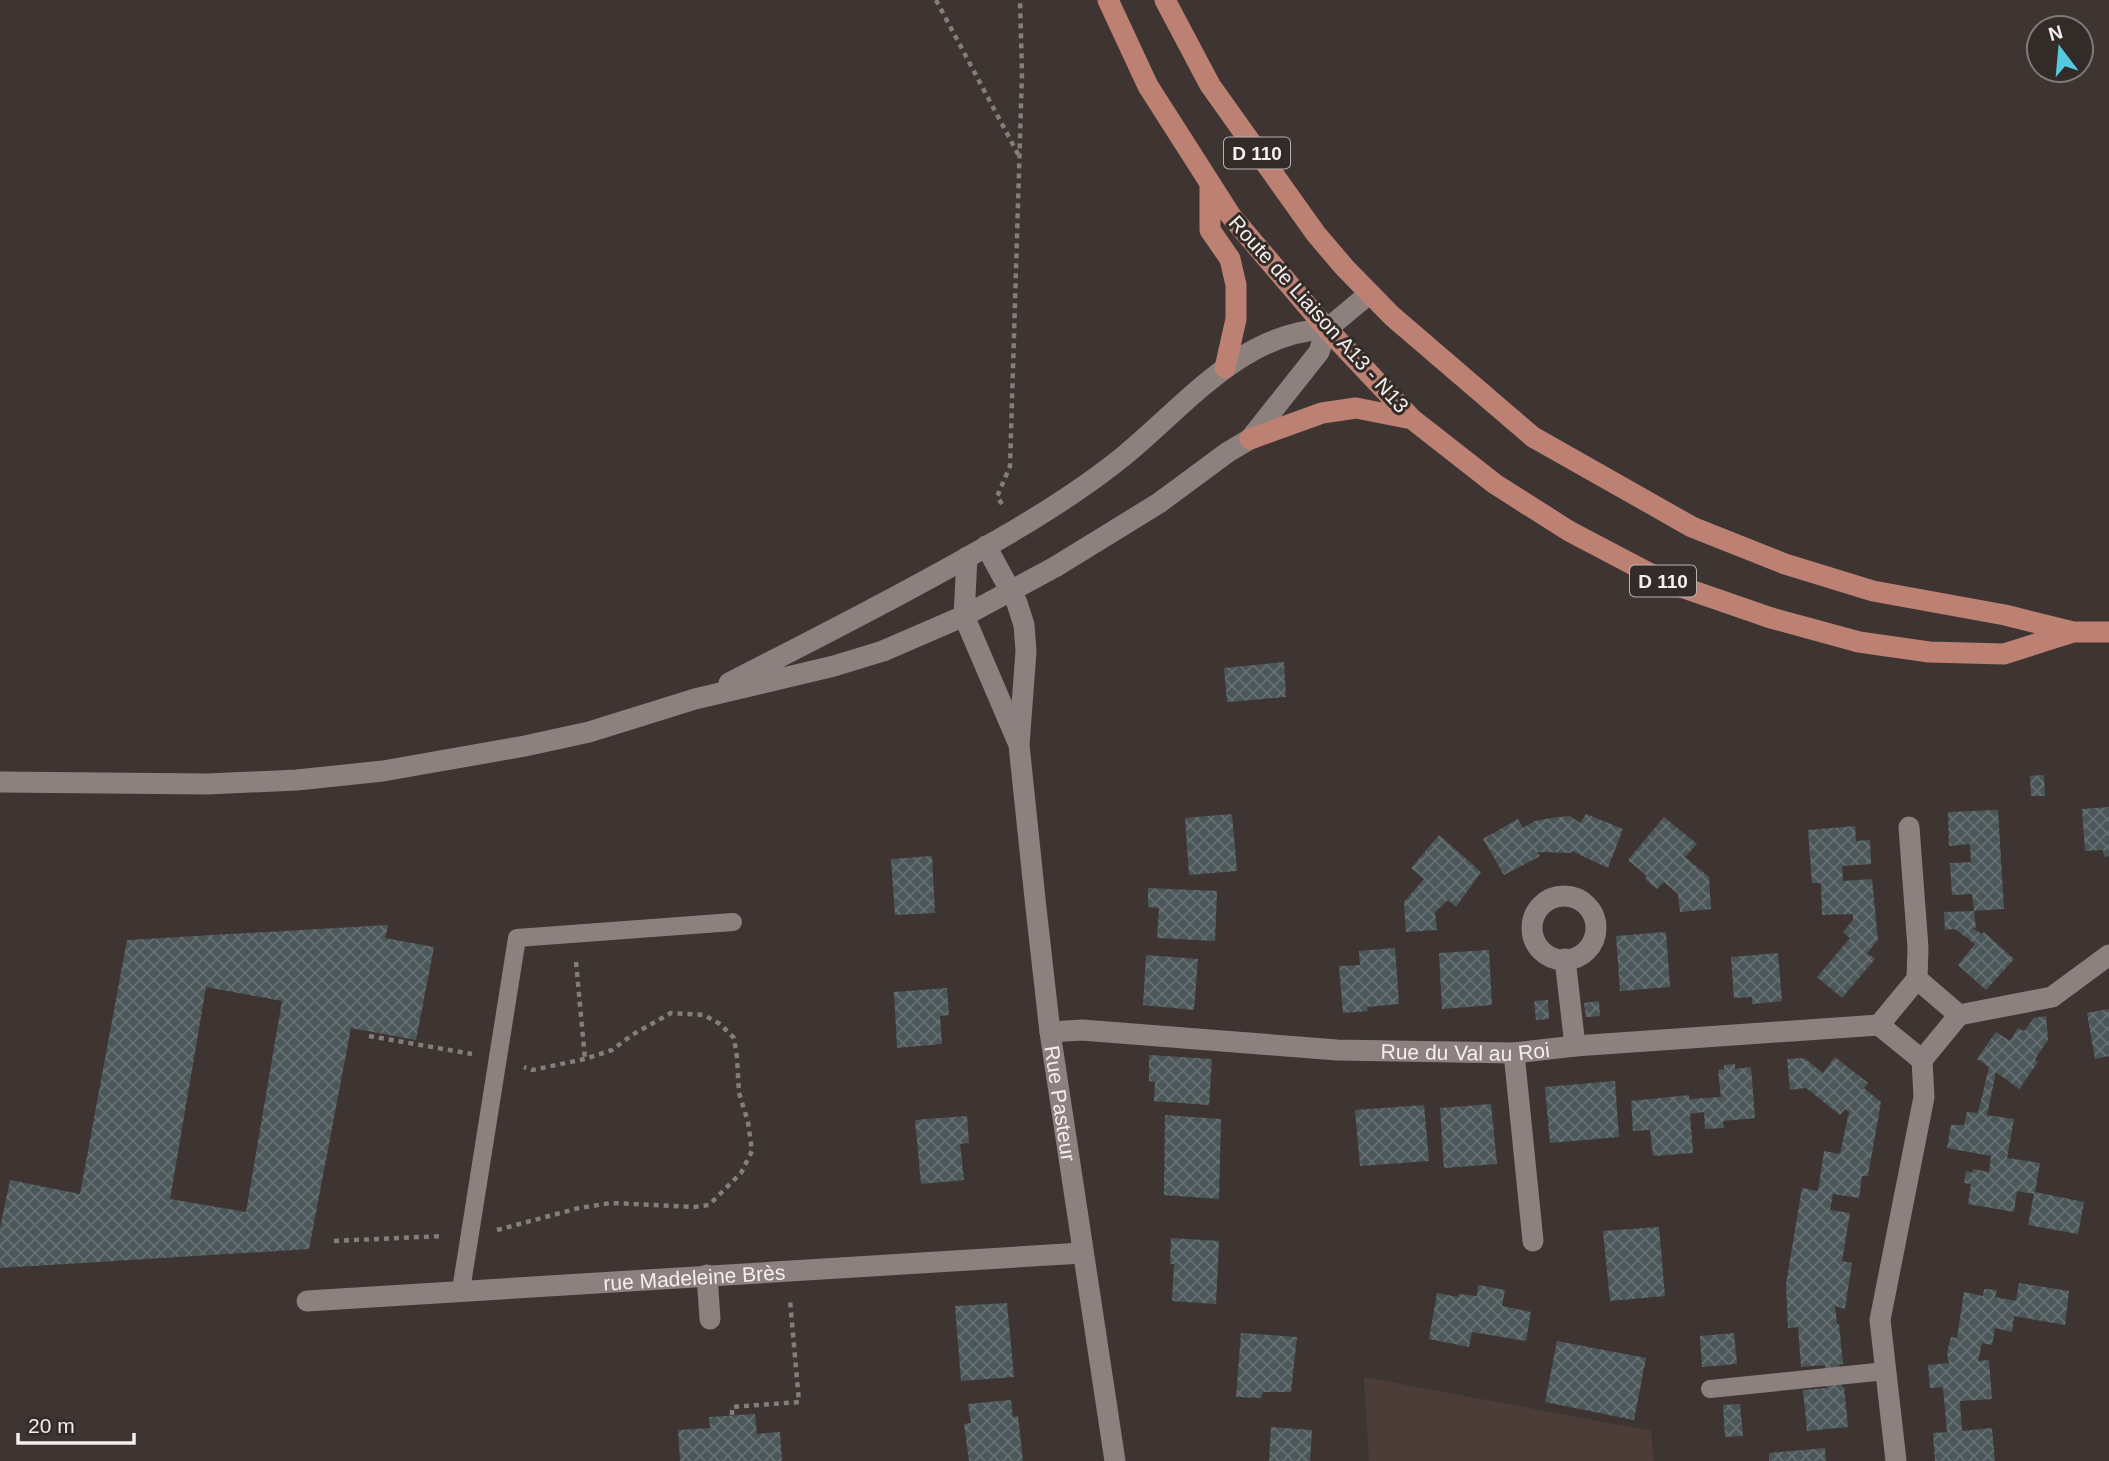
<svg xmlns="http://www.w3.org/2000/svg" width="2109" height="1461" font-family="Arial,sans-serif">
  <style>
    .built { fill: #4c3d39 }
    .building { fill: url(#building-cross-hatch); fill-rule: evenodd }
    .lines { fill: none; stroke-linecap: round; stroke-linejoin: round }
    .path { stroke: #857d7a; stroke-width: 4.5; stroke-dasharray: 5 5; stroke-linecap: butt }
    .lane { stroke: #8c817f; stroke-width: 18 }
    .street { stroke: #8c817f; stroke-width: 21 }
    .secondary { stroke: #8c817f; stroke-width: 21 }
    .primary { stroke: #bd8173; stroke-width: 21 }
    .labels { text-anchor: middle; dominant-baseline: central; stroke-width: 6; stroke-linejoin: round; paint-order: stroke }
    .shield { fill: #332b28; stroke: #bab4b1; stroke-width: 2 }
    .shield-label { font-size: 19px; font-weight: bold; fill: #f4eeec }
    .street-label { font-size: 21px; fill: #f4eeec; stroke: #332b28 }
  </style>
  <defs>
    <pattern id="building-cross-hatch" width="8" height="8" patternUnits="userSpaceOnUse" patternTransform="scale(1.75)"><rect width="8" height="8" fill="#4c5759"/><path d="M0 0l8 8M0 8l8-8" fill="none" stroke="#666f71"/></pattern>
  </defs>
  <rect width="100%" height="100%" fill="#3e3532"/>
  <!-- built -->
  <path class="built" d="M1364 1377 1651 1431 1654 1461H1369Z"/>
  <!-- building -->
  <path class="building" d="M1284 662 1286 697 1227 702 1224 668Z
    M2044 775 2045 796H2031L2030 776Z
    M2109 807V856L2104 857 2103 850 2085 851 2082 809Z
    M1998 810 2004 909 1974 911 1972 894 1952 895 1950 863 1971 862 1970 844 1949 846 1948 812Z
    M1232 814 1237 871 1189 875 1185 818Z
    M1586 814 1623 829 1608 868 1572 851 1571 853 1537 852 1540 856 1504 875 1483 839 1518 819 1523 828 1535 821 1551 818 1570 816 1580 823Z
    M1664 817 1697 844 1685 857 1709 877 1711 909 1680 912 1678 894 1664 882 1657 889 1645 879 1647 876 1628 860Z
    M1855 826 1856 841 1870 840 1871 864 1842 866 1843 881 1872 879 1878 940 1867 953 1875 959 1842 998 1817 977 1850 938 1843 932 1853 920V914L1822 915 1821 883H1812L1808 830Z
    M1439 835 1481 872 1456 907 1448 900 1435 912 1437 930 1406 932 1404 902 1424 879 1411 868Z
    M932 856 935 913 895 915 891 859Z
    M1148 888 1217 891 1215 941 1157 938 1159 908 1148 907Z
    M1974 911 1976 928H1972L1982 934 1984 932 2014 959 1986 990 1958 965 1975 944 1955 929 1945 930 1944 912Z
    M388 925 385 938 434 947 416 1040 351 1028 309 1249 0 1268V1228L10 1180 80 1194 127 940ZM206 987 282 1001 246 1212 170 1199Z
    M1666 932 1670 987 1620 991 1616 936Z
    M1395 948 1399 1004 1367 1007 1368 1011 1343 1013 1339 966 1360 965 1359 951Z
    M1489 950 1492 1005 1442 1009 1439 953Z
    M1778 953 1782 1001 1752 1004V997L1734 998 1731 957Z
    M1146 955 1198 959 1194 1010 1143 1005Z
    M947 988 949 1015 940 1016 942 1044 897 1048 894 992Z
    M1548 1000 1549 1019 1536 1020 1534 1001Z
    M1599 1001 1600 1016 1586 1017 1584 1003Z
    M2109 1009V1056L2095 1059 2087 1013Z
    M2046 1016 2048 1040 2035 1059 2038 1062 2019 1089 1996 1072 1987 1115 2014 1119 2007 1158 2040 1163 2035 1192 2084 1202 2078 1234 2028 1225 2034 1194 2017 1191 2014 1212 1968 1204 1971 1184 1964 1183 1966 1171 1972 1173 1973 1169 1989 1172 1991 1156 1947 1148 1951 1125H1964L1967 1112 1978 1113 1989 1067 1977 1059 1993 1036 1996 1032 2010 1041 2018 1028 2024 1031 2034 1018Z
    M1149 1055 1212 1059 1209 1105 1154 1101 1155 1082 1149 1081Z
    M1835 1057 1868 1083 1864 1088 1881 1102 1868 1176H1862L1859 1198 1833 1194 1830 1210 1850 1213 1842 1261 1852 1263 1847 1295 1845 1309 1835 1306 1837 1324H1839L1843 1364H1839L1842 1387H1844L1848 1427 1807 1431 1803 1390 1827 1388 1825 1365 1801 1367 1798 1327 1788 1328 1786 1284 1802 1188 1818 1191 1824 1151 1840 1154 1849 1112 1845 1109 1840 1115 1806 1088 1790 1090 1787 1059 1804 1058 1823 1073Z
    M1735 1064V1069L1751 1067 1755 1118 1723 1121 1724 1128 1705 1129 1704 1112 1690 1114 1693 1153 1653 1156 1650 1130 1633 1131 1631 1101 1689 1095V1099L1721 1097 1718 1070 1724 1069V1065Z
    M1615 1081 1619 1137 1550 1143 1545 1087Z
    M1491 1104 1497 1164 1444 1168 1440 1108Z
    M1424 1105 1429 1161 1360 1166 1355 1110Z
    M1165 1115 1221 1119 1219 1199 1164 1195Z
    M967 1116 969 1143 960 1144 964 1180 921 1184 915 1120Z
    M1659 1227 1665 1296 1610 1301 1603 1231Z
    M1171 1238 1219 1241 1216 1304 1172 1301 1174 1264H1170Z
    M2019 1283 2069 1291 2065 1325 2014 1316 2012 1332 1995 1328 1992 1345 1982 1343 1978 1361 1989 1360 1992 1399 1960 1401 1962 1431 1992 1428 1995 1461H1935L1933 1433 1947 1432 1943 1387 1930 1388 1928 1365 1949 1363 1947 1353 1951 1337 1957 1338 1964 1292 1983 1296 1984 1289 1997 1290 1995 1297 2016 1301Z
    M1478 1285 1505 1290 1502 1306 1531 1312 1526 1341 1472 1332 1469 1347 1429 1339 1437 1293 1458 1297 1459 1294 1477 1296Z
    M1007 1303 1014 1377 961 1381 955 1306Z
    M1241 1333 1297 1337 1291 1392H1263L1261 1398 1236 1397Z
    M1734 1333 1737 1364 1702 1367 1700 1336Z
    M1557 1341 1646 1358 1634 1420 1545 1402Z
    M1011 1400 1013 1417 1018 1416 1023 1461H969L964 1424 971 1423 968 1404Z
    M1740 1404 1743 1436 1725 1437 1723 1405Z
    M755 1414 757 1434 780 1432 782 1461H680L678 1430 710 1428 709 1417Z
    M1271 1427 1312 1430 1310 1461H1269Z
    M1825 1448 1826 1461H1769V1453Z"/>
  <g class="lines">
    <!-- path -->
    <path class="path" d="M936 0 1019 156
      M1002 504 997 497 1010 466 1022 73 1020 0
      M576 962 585 1059
      M369 1036 472 1054
      M497 1230 579 1208 611 1203 694 1207 709 1205 741 1173 752 1151 748 1122 739 1093 737 1058 734 1038 720 1024 704 1015 671 1013 632 1035 612 1050 585 1059 532 1070 524 1067
      M334 1241 443 1236
      M732 1415V1407L799 1402 790 1300"/>
    <!-- lane -->
    <path class="lane" d="M461 1290 517 938 733 922
      M1710 1389 1886 1371"/>
    <!-- street -->
    <g class="street">
      <path id="s1" d="M986 546 1017 603 1024 625 1026 651 1019 745 1036 908 1050 1032 1115 1461"/>
      <path d="M967 557 964 616 1017 740"/>
      <path d="M1909 827 1918 948 1917 979"/>
      <circle cx="1564" cy="928" r="32"/>
      <path d="M1565 959 1575 1046"/>
      <path d="M1917 979 1959 1015 1922 1060 1879 1025Z"/>
      <path d="M1959 1015 2052 997 2109 955"/>
      <path id="s2" d="M1050 1032 1082 1030 1337 1050 1514 1053 1575 1046 1879 1025"/>
      <path d="M1514 1053 1533 1241"/>
      <path d="M707 1275 710 1319"/>
      <path id="s3" d="M307 1301 1082 1253"/>
      <path d="M1896 1461 1880 1320 1924 1097 1922 1060"/>
    </g>
    <!-- secondary -->
    <path class="secondary" d="M729 683C825 634 921 585 1015 530 1052 508 1091 483 1125 455 1186 405 1242 332 1327 329
      M0 782 208 784 297 780 383 771 525 746 589 732 695 699 834 666 883 651 964 616 1055 567 1159 503 1228 452 1250 439 1319 352 1327 329 1369 294"/>
    <!-- primary -->
    <path class="primary" d="M1108 0 1148 86 1231 216 1327 329 1412 419 1495 484 1569 531 1664 581 1771 618 1859 642 1929 652 2004 654 2073 632
      M1165 0 1210 85 1316 234 1345 268 1392 316 1533 437 1692 527 1785 564 1873 591 2005 615 2073 632H2109
      M1210 185V230L1230 259 1236 285V319L1225 368
      M1250 439 1322 413 1356 408 1412 419"/>
  </g>
  <g class="labels">
    <!-- shield labels -->
    <g class="shield">
      <rect x="1224" y="137.5" width="66" height="31" rx="5"/>
      <rect x="1630" y="565.5" width="66" height="31" rx="5"/>
    </g>
    <g class="shield-label">
      <text x="1257" y="153">D 110</text>
      <text x="1663" y="581">D 110</text>
    </g>
    <!-- street labels -->
    <g class="street-label">
      <text transform="translate(1319 314) rotate(48)">Route de Liaison A13 - N13</text>
      <text stroke="none"><textPath href="#s2" startOffset="416">Rue du Val au Roi</textPath></text>
      <text stroke="none"><textPath href="#s1" startOffset="569">Rue Pasteur</textPath></text>
      <text stroke="none"><textPath href="#s3" startOffset="388">rue Madeleine Brès</textPath></text>
    </g>
  </g>
  <!-- north arrow -->
  <g transform="translate(2060 49) rotate(344)"><circle r="33" fill="#332b28" stroke="#807976" stroke-width="2"/>
  <path d="M0-5L12 26L0 18L-12 26Z" fill="#55cadf"/>
  <text y="-10" font-size="19" font-weight="bold" text-anchor="middle" fill="#f4eeec">N</text>
  </g>
  <!-- scale -->
  <path d="M18 1433v10h116v-10" fill="none" stroke="#f4eeec" stroke-width="3.5"/>
  <text x="28" y="1433" font-size="21" fill="#f4eeec" stroke="#332b28" stroke-width="5" paint-order="stroke">20 m</text>
</svg>
